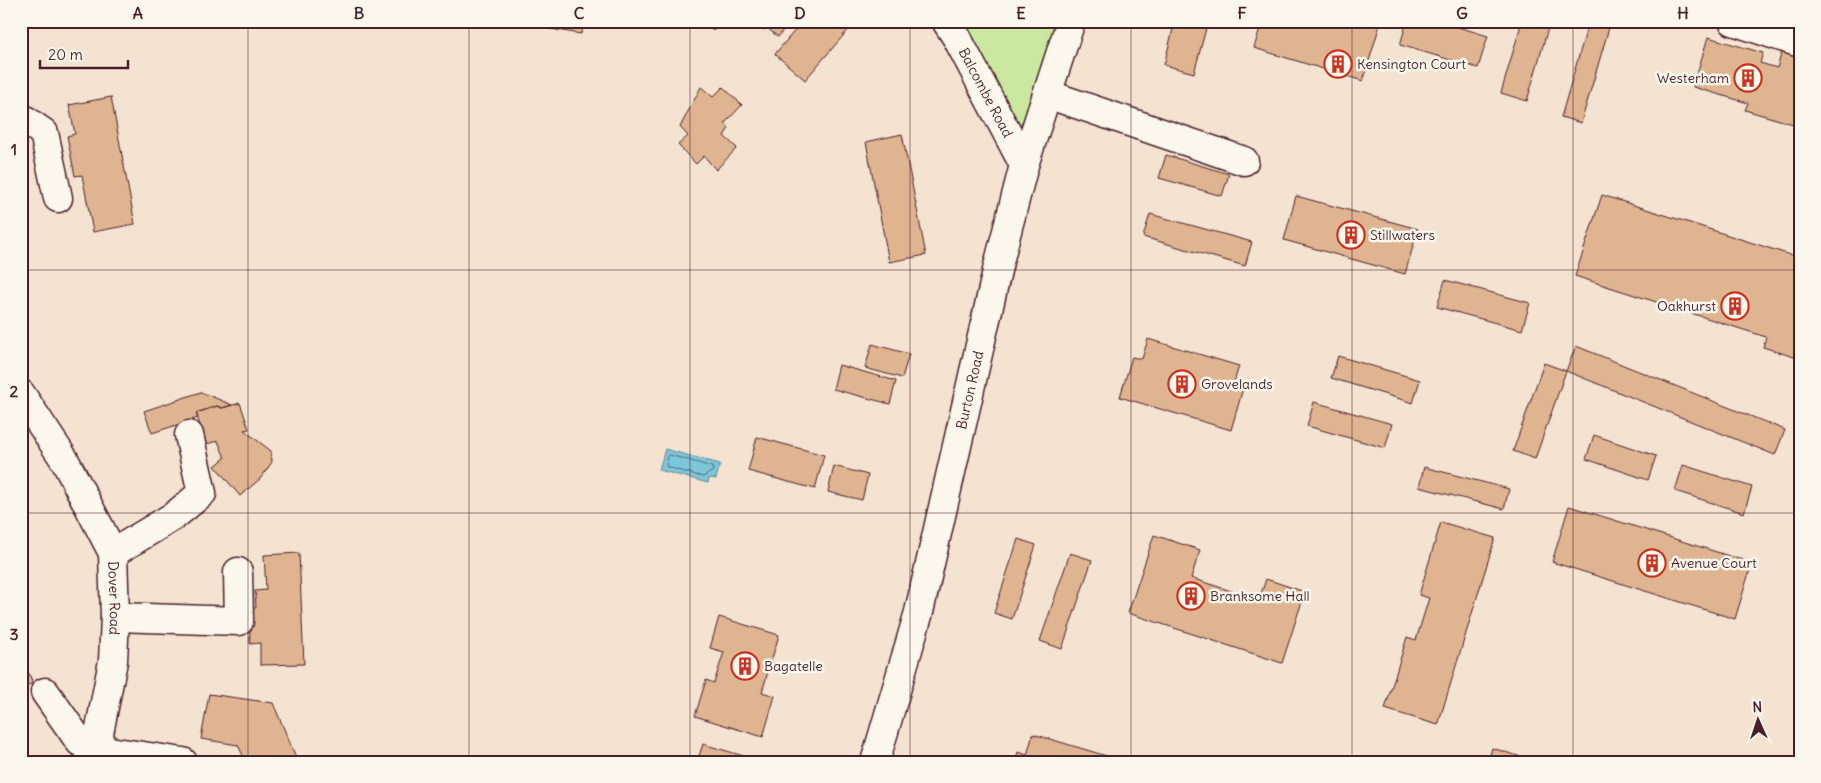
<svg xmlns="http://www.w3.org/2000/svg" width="1821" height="783" font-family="Delius,sans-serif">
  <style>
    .green { fill: #cae89f; stroke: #8a8465 }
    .water { fill: #7bc8da; stroke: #678494 }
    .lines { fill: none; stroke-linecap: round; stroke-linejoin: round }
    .shore { stroke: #5e6371; stroke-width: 1 }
    .building { fill: #dfb490; stroke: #4a1f2b }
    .minor-casing { stroke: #4a1f2b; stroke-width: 31 }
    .minor { stroke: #fbf7ec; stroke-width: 28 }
    .grid { fill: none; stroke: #4a1f2b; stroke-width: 1; stroke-opacity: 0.55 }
    .labels { text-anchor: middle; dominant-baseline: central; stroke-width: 5; stroke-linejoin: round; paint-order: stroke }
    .poi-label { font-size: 14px; fill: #4a1f2b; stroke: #fbf7ec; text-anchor: start }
    .street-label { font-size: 14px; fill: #4a1f2b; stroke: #fbf7ec }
    .neatline { fill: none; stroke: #4a1f2b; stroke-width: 2 }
    .grid-label { font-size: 16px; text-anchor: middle; font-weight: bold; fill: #4a1f2b }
  </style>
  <rect width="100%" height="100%" fill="#f3e3d0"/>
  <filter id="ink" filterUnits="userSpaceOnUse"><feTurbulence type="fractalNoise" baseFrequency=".02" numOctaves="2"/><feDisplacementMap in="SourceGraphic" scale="10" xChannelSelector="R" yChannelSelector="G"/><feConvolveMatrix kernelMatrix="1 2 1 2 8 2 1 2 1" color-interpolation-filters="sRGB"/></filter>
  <g filter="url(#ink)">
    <!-- green -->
    <path class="green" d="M946 21H1071L1024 165Z"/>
    <!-- water -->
    <path class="water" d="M665 449 720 464 716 479 709 478 708 483 659 470Z"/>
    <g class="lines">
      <!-- shore -->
      <path class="shore" d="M670 455 712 467 713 471 703 477 667 467 666 464 668 457Z"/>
    </g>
    <!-- building -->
    <path class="building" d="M501 21H584L581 34Z
      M705 21H725L713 31Z
      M753 21H790L778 37 766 27 764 30Z
      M803 21H839L849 29 805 80 775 54Z
      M1175 21H1208L1194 73 1164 65Z
      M1262 21H1381L1363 81 1254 48Z
      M1407 21H1438L1488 36 1478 68 1400 45Z
      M1522 21H1550L1527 101 1501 93Z
      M1589 21H1611L1581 123 1561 117Z
      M1708 37 1763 53 1760 63 1777 68 1782 51 1800 56V126L1745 110 1748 103 1693 87Z
      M701 87 713 97 723 87 742 105 725 123 729 128 724 136 737 148 716 170 704 156 696 164 678 145 688 136 680 127Z
      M111 97 135 224 93 232 82 175 75 176 67 136 75 134 69 105Z
      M902 134 926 255 889 262 866 142Z
      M1166 155 1229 174 1222 196 1159 178Z
      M1602 195 1800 258V359L1763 347 1766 337 1575 276Z
      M1296 196 1418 229 1405 274 1284 240Z
      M1150 214 1252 242 1245 266 1143 237Z
      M1445 280 1530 303 1522 330 1437 307Z
      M1148 339 1239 366 1234 382 1244 385 1231 430 1120 397 1132 357 1142 359Z
      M872 344 909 354 902 378 865 368Z
      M1576 346 1785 430 1775 455 1566 371Z
      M1338 356 1420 380 1413 403 1331 378Z
      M1544 363 1566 371 1535 459 1513 451Z
      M839 365 896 381 890 404 833 389Z
      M201 392 232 405 222 408 217 406 196 413 198 418 152 433 144 411Z
      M1314 402 1392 424 1385 448 1307 426Z
      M240 403 249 429 244 430 271 451 272 462 261 478 240 496 215 466 225 458 218 441 206 444 196 413 217 406 222 408Z
      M1594 435 1656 456 1648 480 1586 459Z
      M757 437 824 455 815 489 748 471Z
      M1683 465 1752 487 1744 513 1675 491Z
      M834 466 868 475 862 500 828 492Z
      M1424 467 1509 489 1504 509 1419 487Z
      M1569 506 1752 563 1735 619 1552 562Z
      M1441 522 1495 538 1438 725 1385 709 1407 637 1416 640 1429 598 1419 595Z
      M1154 535 1200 550 1191 578 1259 600 1266 579 1305 592 1282 663 1128 613Z
      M1018 539 1036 545 1012 619 994 613Z
      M299 553 304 664 260 665V643L250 644 249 608H256L255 591 266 590 264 555Z
      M1070 553 1092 560 1062 649 1040 641Z
      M719 617 779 635 762 692 775 696 763 737 695 716 706 680 714 683 724 652 710 648Z
      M21 655 33 683 21 688Z
      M209 694 273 703 298 762H246L238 745 201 739Z
      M1033 734 1127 762H1015L1018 752 1027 755Z
      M703 744 764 762H697Z
      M1492 748 1538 762H1488Z"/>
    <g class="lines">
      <!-- minor casing -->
      <g class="minor-casing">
        <g id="minor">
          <path id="s1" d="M946 21 957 38 1024 165"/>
          <path d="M1733 21 1800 43"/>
          <path d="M1047 94 1244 161"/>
          <path d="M21 117 44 133 58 198"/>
          <path id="s2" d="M21 394 64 459 113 553 115 617 113 661 96 749 89 762"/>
          <path d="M113 553 174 516 202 493 189 435"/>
          <path d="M115 617 239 621 238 572"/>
          <path d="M45 692 80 742 96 749 183 762"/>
          <path id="s3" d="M875 762 919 612 999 262 1024 165 1071 21"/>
        </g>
      </g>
      <!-- minor -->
      <use href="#minor" class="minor"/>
    </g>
  </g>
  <!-- grid -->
  <path class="grid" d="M248 21V762M469 21V762M690 21V762M910 21V762M1131 21V762M1352 21V762M1573 21V762M21 270H1800M21 513H1800"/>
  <!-- icons -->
  <defs>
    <g id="building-ring" transform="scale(1.4375)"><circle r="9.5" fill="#fbf7ec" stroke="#c8321e" stroke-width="1.5"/><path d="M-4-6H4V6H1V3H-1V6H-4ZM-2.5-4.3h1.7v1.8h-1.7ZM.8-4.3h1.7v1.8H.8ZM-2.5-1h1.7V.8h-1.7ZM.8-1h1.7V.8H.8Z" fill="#c8321e"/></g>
  </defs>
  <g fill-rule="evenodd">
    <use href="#building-ring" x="1338" y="64"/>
    <use href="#building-ring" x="1748" y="78"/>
    <use href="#building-ring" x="1351" y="235"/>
    <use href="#building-ring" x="1735" y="306"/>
    <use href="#building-ring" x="1182" y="384"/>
    <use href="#building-ring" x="1652" y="563"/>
    <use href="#building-ring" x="1191" y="596"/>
    <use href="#building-ring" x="745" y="666"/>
  </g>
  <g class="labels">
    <!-- poi labels -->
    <g class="poi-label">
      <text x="1357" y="64">Kensington Court</text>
      <text x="1729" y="78" text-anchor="end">Westerham</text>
      <text x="1370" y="235">Stillwaters</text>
      <text x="1716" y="306" text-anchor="end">Oakhurst</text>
      <text x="1201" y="384">Grovelands</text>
      <text x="1671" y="563">Avenue Court</text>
      <text x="1210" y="596">Branksome Hall</text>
      <text x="764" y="666">Bagatelle</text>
    </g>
    <!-- street labels -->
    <g class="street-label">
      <text stroke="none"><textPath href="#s1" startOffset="82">Balcombe Road</textPath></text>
      <text stroke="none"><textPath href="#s3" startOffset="384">Burton Road</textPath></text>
      <text stroke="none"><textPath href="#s2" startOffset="229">Dover Road</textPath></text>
    </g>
  </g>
  <!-- margin -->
  <rect width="1821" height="783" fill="none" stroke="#fbf7ec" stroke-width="55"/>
  <!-- north arrow -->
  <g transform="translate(1758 720) rotate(357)" stroke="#fbf7ec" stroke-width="4" paint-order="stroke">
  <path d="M0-4L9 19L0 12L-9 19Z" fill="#4a1f2b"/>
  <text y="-8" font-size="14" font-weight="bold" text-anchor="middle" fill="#4a1f2b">N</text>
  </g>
  <!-- scale -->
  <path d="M40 60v8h88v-8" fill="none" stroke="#4a1f2b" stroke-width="2.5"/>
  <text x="48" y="60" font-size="15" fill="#4a1f2b" stroke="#fbf7ec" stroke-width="4" paint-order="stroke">20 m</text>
  <rect x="28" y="28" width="1766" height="728" class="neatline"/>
  <g class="grid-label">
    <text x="138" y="19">A</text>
    <text x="359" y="19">B</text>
    <text x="579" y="19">C</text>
    <text x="800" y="19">D</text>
    <text x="1021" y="19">E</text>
    <text x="1242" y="19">F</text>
    <text x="1462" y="19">G</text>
    <text x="1683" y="19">H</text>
    <text x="14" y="155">1</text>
    <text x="14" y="397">2</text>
    <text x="14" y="640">3</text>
  </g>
</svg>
